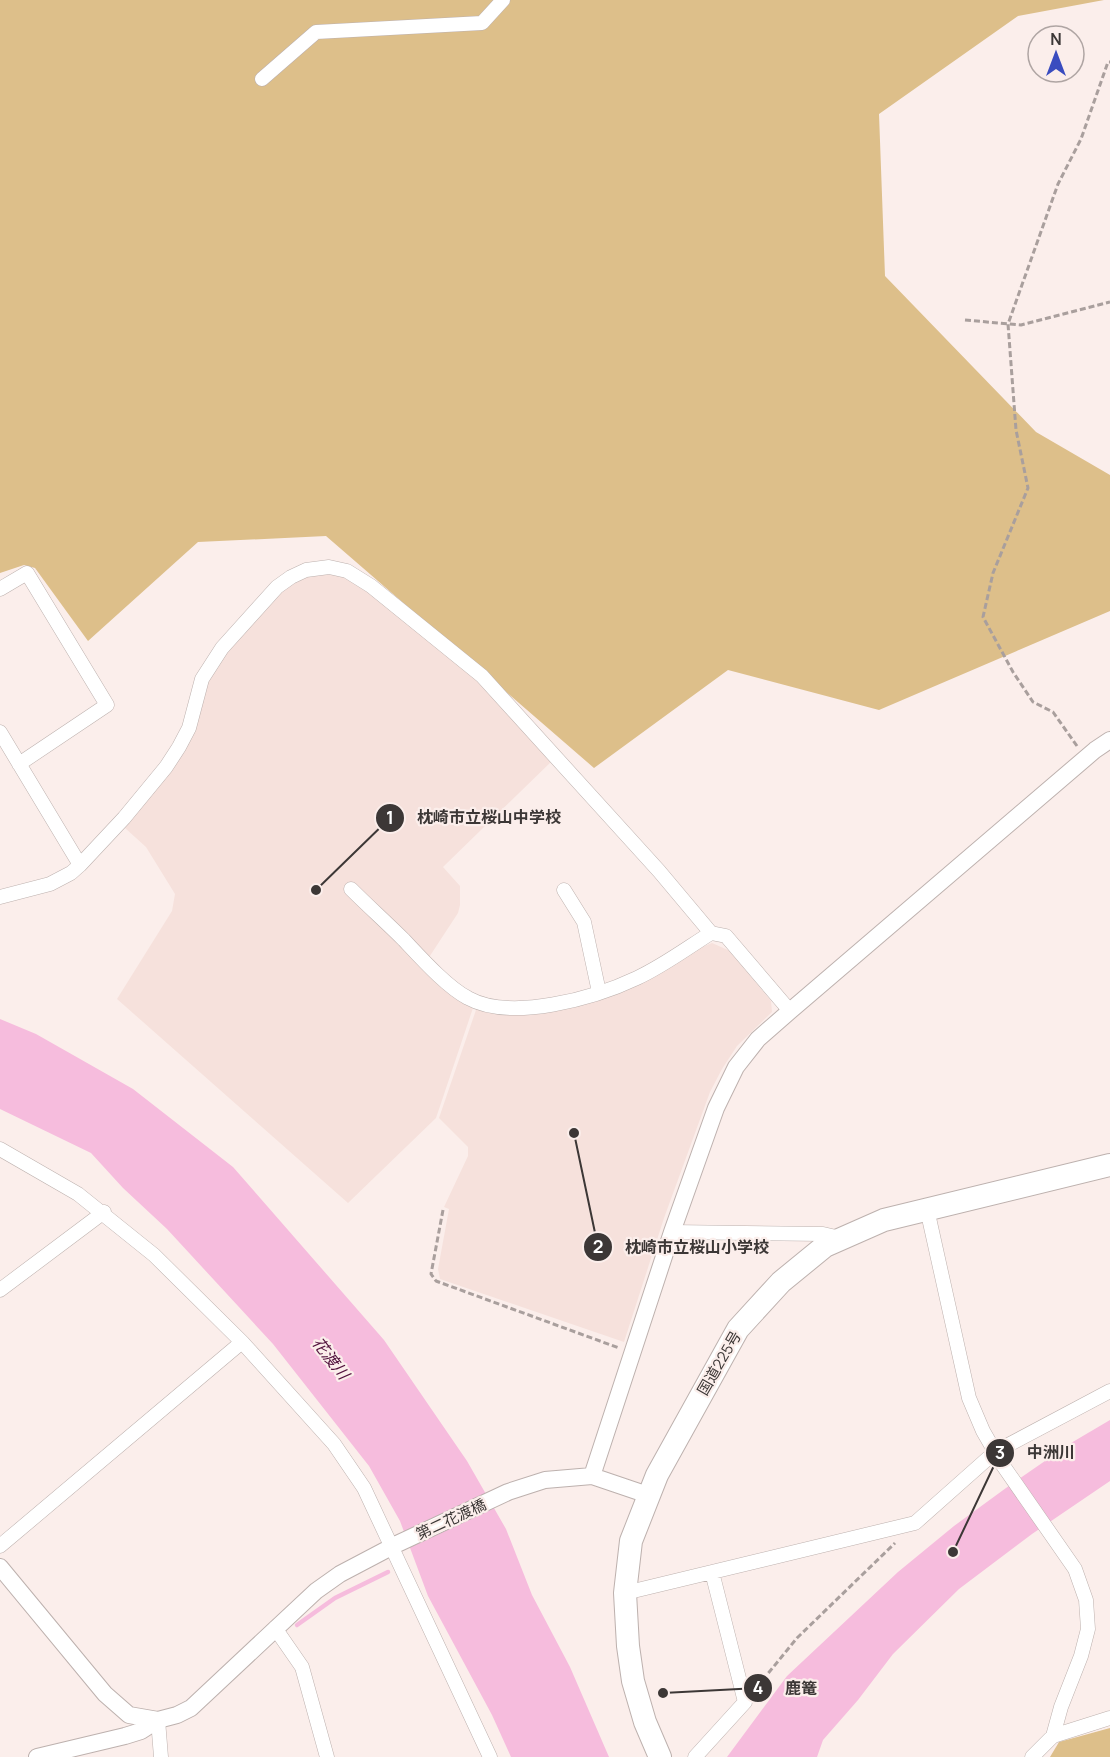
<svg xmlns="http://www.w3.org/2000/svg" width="1110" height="1757" font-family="Manrope,'Noto Sans JP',sans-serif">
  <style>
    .built { fill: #f6e1dc }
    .forest { fill: #ddbf8a }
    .water { fill: #f6bcdd }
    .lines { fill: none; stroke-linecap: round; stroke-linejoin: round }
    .stream { stroke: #f6bcdd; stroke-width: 4.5 }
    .minor-casing { stroke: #bdb1ae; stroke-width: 15 }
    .tertiary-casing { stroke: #bdb1ae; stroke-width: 18 }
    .trunk-casing { stroke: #bdb1ae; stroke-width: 24 }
    .path { stroke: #a99f9d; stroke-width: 3; stroke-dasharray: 6 3; stroke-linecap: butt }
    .minor { stroke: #fff; stroke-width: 14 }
    .tertiary { stroke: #fff; stroke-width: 16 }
    .trunk { stroke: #fff; stroke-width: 22 }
    .labels { text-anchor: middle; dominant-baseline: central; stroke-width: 4.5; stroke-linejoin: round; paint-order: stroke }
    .street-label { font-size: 15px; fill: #3c3736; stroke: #fbeeeb }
    .water-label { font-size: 16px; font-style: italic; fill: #500f3b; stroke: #fbeeeb }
    .leader { fill: none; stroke: #3c3736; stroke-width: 2 }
    .callout-dot { fill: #3c3736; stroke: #fbeeeb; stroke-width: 2 }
    .mark-label { font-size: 18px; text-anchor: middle; font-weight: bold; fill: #fff }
    .callout-label { font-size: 16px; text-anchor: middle; font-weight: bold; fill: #3c3736; stroke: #fbeeeb; stroke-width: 4.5; stroke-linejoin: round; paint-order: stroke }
  </style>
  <rect width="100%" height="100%" fill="#fbeeeb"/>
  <!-- built -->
  <path class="built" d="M324 573 343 576 367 589 477 678 553 760 443 867 460 886V905L458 913 422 968 474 1005 436 1118 348 1203 117 999 172 911 175 894 146 847 125 828 181 756 207 683 219 660 283 587 300 578Z
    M712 943 730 951 771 1001 772 1012 737 1046 722 1069 710 1092 664 1218 624 1342 440 1279 438 1269 449 1209 444 1207 468 1156V1147L439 1118 477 1007 574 1005 639 985 700 948Z"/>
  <!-- forest -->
  <path class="forest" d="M0 0H1104L1018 16 879 114 885 276 1036 432 1110 475V611L879 710 728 670 594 768 326 536 198 542 88 641 35 568 24 565 0 573Z
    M1110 1728V1757H1050L1059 1742Z"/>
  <!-- water -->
  <path class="water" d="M0 1019 36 1034 133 1089 233 1167 384 1340 467 1461 506 1529 532 1595 570 1667 609 1757H511L492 1715 428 1596 400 1521 369 1466 273 1344 167 1229 123 1188 91 1153 0 1109Z
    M1110 1420V1481L1032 1534 959 1589 893 1654 858 1700 823 1740 817 1757H727L787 1676 898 1572 954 1526 1006 1488 1071 1443Z"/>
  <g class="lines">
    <!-- stream -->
    <path class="stream" d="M297 1625 335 1598 388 1572"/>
    <!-- minor casing -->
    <g class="minor-casing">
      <path id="minor" d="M262 79 316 32 482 23 503 0
        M0 589 27 573 107 705 19 764
        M0 732 80 865
        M351 889C368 906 387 923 404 940 421 958 447 987 468 998 511 1022 595 998 637 978 663 966 687 948 711 933
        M564 890 584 922 599 992
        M0 897 50 884 71 873 80 865 124 818 166 767 179 747 189 728 202 679 222 648 277 587 291 577 306 570 329 567 347 571 371 586 482 676 659 871 711 933 726 936 790 1011
        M0 1149 78 1194 154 1255 242 1342 334 1444 364 1488 490 1757
        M927 1209 969 1398 983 1431 1002 1464 1075 1569 1086 1600 1088 1629 1081 1656 1061 1707 1053 1736
        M672 1232 823 1234 840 1238
        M0 1290 104 1212
        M0 1546 242 1342
        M625 1593 915 1523 995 1452 1110 1391
        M275 1628 302 1667 327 1757
        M158 1720 161 1757
        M695 1757 745 1702 712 1572
        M1032 1757 1053 1736 1110 1718"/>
    </g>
    <!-- tertiary casing -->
    <g class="tertiary-casing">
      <path id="tertiary" d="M592 1476 672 1232 716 1108 736 1067 758 1039 790 1011 1095 750 1110 740
        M0 1567 105 1694 129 1715 158 1720
        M37 1757 125 1736 141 1731 158 1720 177 1715 191 1708 316 1591 340 1574 397 1544 508 1492 545 1480 592 1476 648 1495"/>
    </g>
    <!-- trunk casing -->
    <g class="trunk-casing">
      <path id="trunk" d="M660 1757 645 1722 633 1681 628 1646 625 1593 631 1541 657 1475 738 1329 781 1282 825 1246 884 1220 1110 1165"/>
    </g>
    <!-- path -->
    <path class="path" d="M965 320 1021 325 1110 302
      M1077 746 1053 712 1033 702 1013 672 983 617 993 573 1028 488 1016 430 1008 324 1058 184 1081 139 1108 62H1110
      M443 1210 431 1274 436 1281 619 1348
      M757 1687 797 1638 895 1543"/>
    <!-- minor -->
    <use href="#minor" class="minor"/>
    <!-- tertiary -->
    <use href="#tertiary" class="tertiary"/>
    <!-- trunk -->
    <use href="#trunk" class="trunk"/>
  </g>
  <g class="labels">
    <!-- street labels -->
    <g class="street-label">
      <text transform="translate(719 1363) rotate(-60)">国道225号</text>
      <text transform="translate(451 1519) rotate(-25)">第二花渡橋</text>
    </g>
    <!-- water labels -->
    <g class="water-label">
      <text transform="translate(331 1358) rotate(52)">花渡川</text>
    </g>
  </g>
  <!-- callouts -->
  <path class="leader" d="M316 890L390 818M574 1133L598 1247M953 1552L1000 1453M663 1693L758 1688"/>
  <g class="callout-dot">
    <circle cx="316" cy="890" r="6"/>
    <circle cx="574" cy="1133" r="6"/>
    <circle cx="953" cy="1552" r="6"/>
    <circle cx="663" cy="1693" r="6"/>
    <circle cx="390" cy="818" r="15"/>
    <circle cx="598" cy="1247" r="15"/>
    <circle cx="1000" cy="1453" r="15"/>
    <circle cx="758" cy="1688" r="15"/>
  </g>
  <g class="mark-label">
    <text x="390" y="824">1</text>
    <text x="598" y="1253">2</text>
    <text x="1000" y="1459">3</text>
    <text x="758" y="1694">4</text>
  </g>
  <g class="callout-label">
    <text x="489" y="823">枕崎市立桜山中学校</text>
    <text x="697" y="1253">枕崎市立桜山小学校</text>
    <text x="1051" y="1458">中洲川</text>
    <text x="801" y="1694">鹿篭</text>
  </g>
  <!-- north arrow -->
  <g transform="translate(1056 54)"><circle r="28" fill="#fbeeeb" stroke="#afa5a3" stroke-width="1.5"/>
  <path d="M0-4.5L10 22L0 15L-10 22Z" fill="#3a4cbf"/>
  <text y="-9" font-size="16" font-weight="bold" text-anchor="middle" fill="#3c3736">N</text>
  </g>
</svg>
